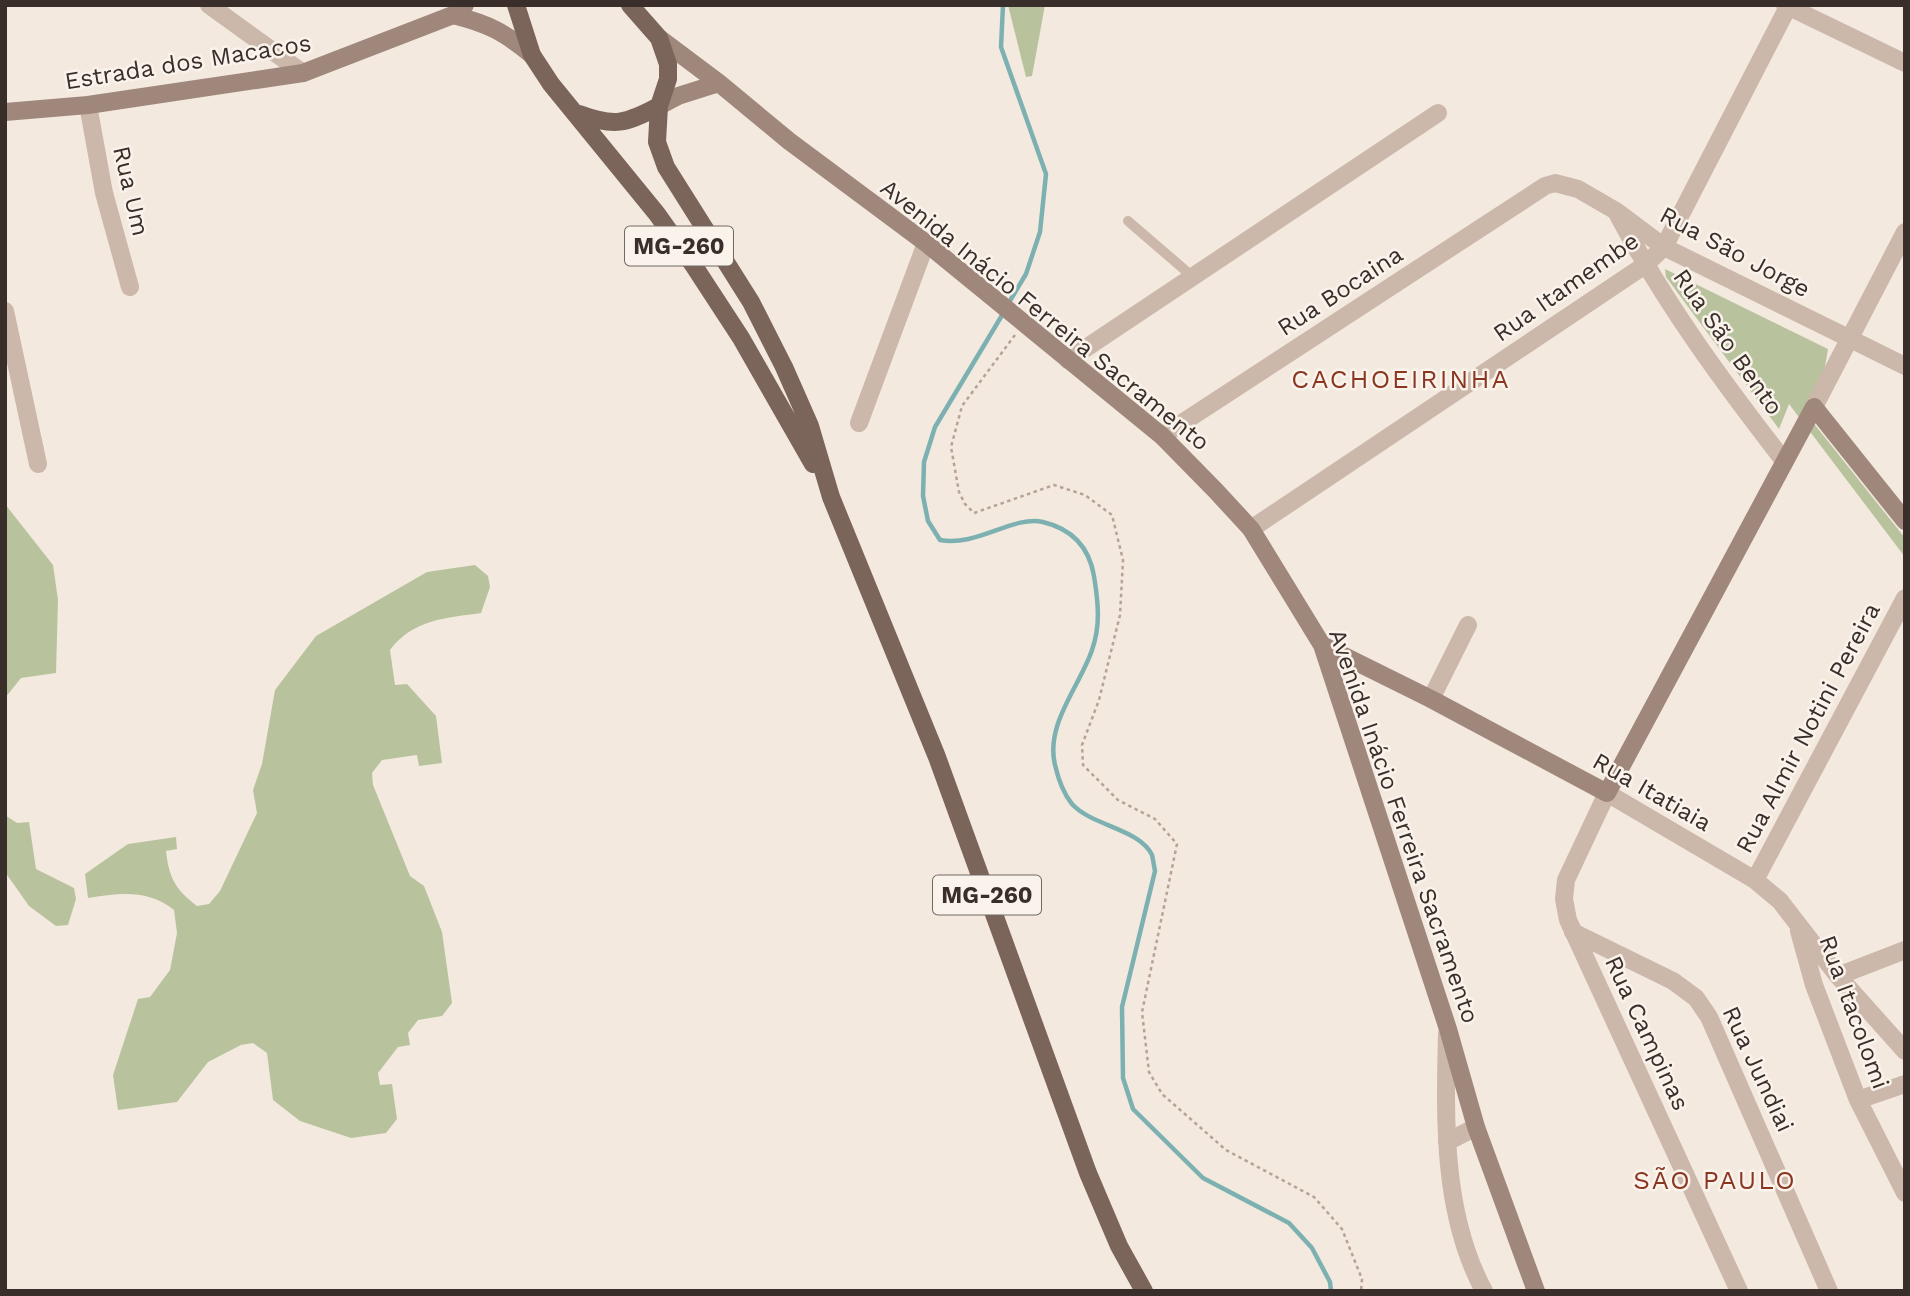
<svg xmlns="http://www.w3.org/2000/svg" width="1910" height="1296" font-family="'Work Sans',sans-serif">
  <style>
    .green { fill: #b8c39e }
    .lines { fill: none; stroke-linecap: round; stroke-linejoin: round }
    .stream { stroke: #7db1b1; stroke-width: 4.5 }
    .path { stroke: #b8a294; stroke-width: 2.5; stroke-dasharray: 3.5 3.5; stroke-linecap: butt }
    .lane { stroke: #ccb8aa; stroke-width: 10 }
    .street { stroke: #ccb8aa; stroke-width: 18 }
    .secondary { stroke: #a0877b; stroke-width: 18 }
    .primary { stroke: #7b645a; stroke-width: 18 }
    .labels { text-anchor: middle; dominant-baseline: central; stroke-width: 5; stroke-linejoin: round; paint-order: stroke }
    .shield { fill: #faf3eb; stroke: #736964; stroke-width: 2 }
    .shield-label { font-size: 23px; font-weight: bold; fill: #392e2a }
    .street-label { font-size: 24px; fill: #392e2a; stroke: #faf3eb }
    .neighbourhood-label { font-size: 26px; letter-spacing: 2px; fill: #8a3621; stroke: #faf3eb }
  </style>
  <rect width="100%" height="100%" fill="#f3e9df"/>
  <!-- green -->
  <path class="green" d="M1008 5H1045L1032 76 1026 77Z
    M1665 269 1828 349 1815 425 1905 538V557L1789 404 1779 429 1666 277Z
    M5 504 53 565 58 600 56 673 21 678 5 698Z
    M475 565 488 576 490 587 481 613C447 618 413 619 390 650L395 685 407 684 436 716 442 763 419 766 417 755 382 760 372 773 373 785 410 876 424 886 442 932 452 1003 442 1016 418 1020 408 1033 410 1045 398 1047 378 1073 380 1085 392 1084 397 1119 386 1133 351 1138 300 1121 273 1100 267 1053 253 1043 241 1045 208 1062 177 1102 118 1110 113 1075 138 999 150 997 170 970 177 933 174 910C148 889 119 893 88 898L85 874 128 844 176 837 177 849 166 851C169 878 175 889 197 906L209 904 220 891 257 813 253 790 262 764 275 690 316 636 427 572Z
    M5 815 17 823 29 822 36 869 74 888 76 899 68 925 56 926 29 906 5 872Z"/>
  <g class="lines">
    <!-- stream -->
    <path class="stream" d="M1003 5 1001 47 1046 174 1040 232 1026 274 1008 304
      M1004 312 935 427 924 462 923 496 928 521 940 540C977 547 1013 515 1043 522 1072 529 1089 546 1094 576 1098 601 1101 625 1092 650 1080 686 1045 724 1055 765 1058 778 1063 793 1072 804 1092 826 1140 829 1152 855 1153 859 1154 866 1155 871L1122 1007 1123 1078 1133 1109 1203 1178 1289 1223 1312 1248 1330 1282 1331 1291"/>
    <!-- path -->
    <path class="path" d="M1015 335 962 406 951 447 959 492 965 504 974 513 1054 485 1085 495 1112 515 1123 560 1120 615 1099 700 1082 745 1083 765 1118 800 1155 819 1177 844 1142 1012 1149 1072 1162 1094 1226 1150 1314 1197 1342 1229 1362 1279 1361 1291"/>
    <!-- lane -->
    <path class="lane" d="M1128 221 1193 277"/>
    <!-- street -->
    <path class="street" d="M209 5 303 73
      M1785 5 1905 63
      M88 105 104 193 130 287
      M1618 215C1666 305 1722 381 1784 461
      M5 311 38 464
      M1068 360 1438 113
      M1814 407 1905 232
      M859 423 926 243
      M1162 436 1545 186 1555 183 1578 189 1616 211 1664 247 1905 366
      M1251 529 1645 265 1664 247 1789 5
      M1431 699 1468 625
      M1755 880 1905 598
      M1799 931 1814 985 1858 1100 1905 1193
      M1573 932 1673 981 1696 998 1709 1017 1829 1291
      M1838 976 1905 950
      M1447 1033C1445 1119 1442 1213 1484 1291
      M1858 1100 1905 1084
      M1447 1142 1476 1127
      M1739 1291 1568 920 1564 899 1566 880 1607 793 1755 880 1780 901 1838 976 1905 1051"/>
    <!-- secondary -->
    <path class="secondary" d="M453 15C489 24 504 32 532 55
      M659 38 719 83 789 141 926 243 1162 436 1216 491 1251 529 1322 645 1448 1029 1476 1127 1536 1291
      M659 106 678 96 719 83
      M5 112 88 105 303 73 453 15 465 5
      M1322 645 1431 699 1607 793 1814 407 1905 521"/>
    <!-- primary -->
    <path class="primary" d="M516 5 532 55 551 84 657 214 694 266 741 338 813 464
      M630 5 659 38 668 64V79L659 106 657 142 666 167 751 302 784 367 810 426 831 497 937 757 1088 1173 1119 1246 1144 1291
      M579 114C614 127 626 124 659 106"/>
  </g>
  <g class="labels">
    <!-- shield labels -->
    <g class="shield">
      <rect x="625" y="226.5" width="108" height="39" rx="5"/>
      <rect x="933" y="875.5" width="108" height="39" rx="5"/>
    </g>
    <g class="shield-label">
      <text x="679" y="246">MG-260</text>
      <text x="987" y="895">MG-260</text>
    </g>
    <!-- street labels -->
    <g class="street-label">
      <text transform="translate(188 62) rotate(-9)">Estrada dos Macacos</text>
      <text transform="translate(131 191) rotate(77)">Rua Um</text>
      <text transform="translate(1735 252) rotate(28)">Rua São Jorge</text>
      <text transform="translate(1566 287) rotate(-35)">Rua Itamembe</text>
      <text transform="translate(1340 291) rotate(-33)">Rua Bocaina</text>
      <text transform="translate(1045 315) rotate(39)">Avenida Inácio Ferreira Sacramento</text>
      <text transform="translate(1728 342) rotate(55)">Rua São Bento</text>
      <text transform="translate(1808 728) rotate(-62)">Rua Almir Notini Pereira</text>
      <text transform="translate(1652 792) rotate(30)">Rua Itatiaia</text>
      <text transform="translate(1404 826) rotate(71)">Avenida Inácio Ferreira Sacramento</text>
      <text transform="translate(1854 1012) rotate(70)">Rua Itacolomi</text>
      <text transform="translate(1647 1033) rotate(65)">Rua Campinas</text>
      <text transform="translate(1758 1069) rotate(65)">Rua Jundiai</text>
    </g>
    <!-- neighbourhood labels -->
    <g class="neighbourhood-label">
      <text x="1401" y="379">CACHOEIRINHA</text>
      <text x="1715" y="1180">SÃO PAULO</text>
    </g>
  </g>
  <!-- border -->
  <rect width="1910" height="1296" fill="none" stroke="#392e2a" stroke-width="14"/>
</svg>
